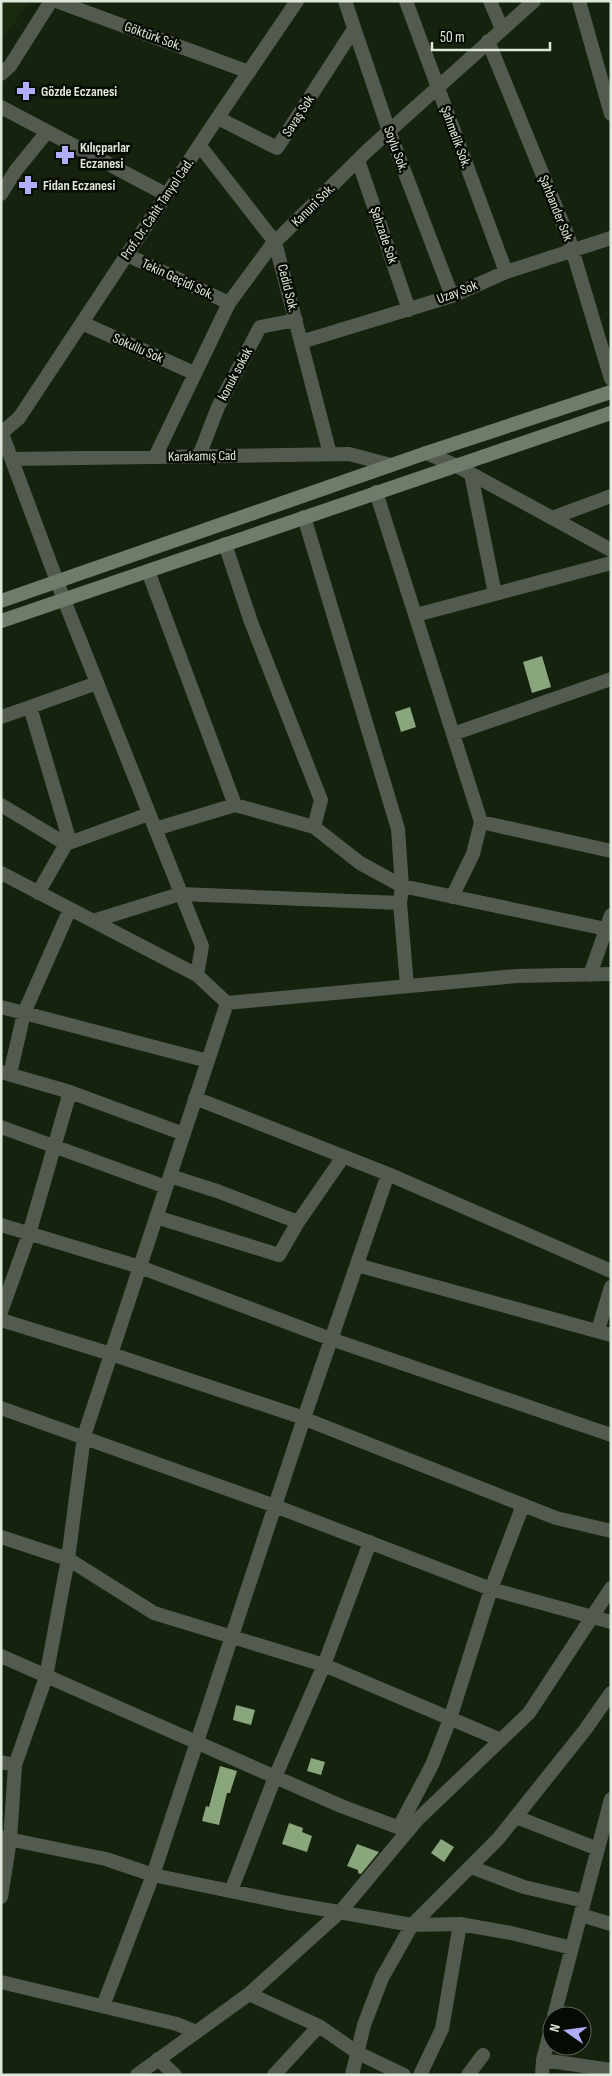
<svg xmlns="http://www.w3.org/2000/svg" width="612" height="2076" font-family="'Sofia Sans Condensed',sans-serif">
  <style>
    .built { fill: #192a0f }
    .building { fill: #8aa67c }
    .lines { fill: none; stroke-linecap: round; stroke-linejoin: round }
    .minor { stroke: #535a4f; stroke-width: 14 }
    .tertiary { stroke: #535a4f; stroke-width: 14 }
    .secondary { stroke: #707c6b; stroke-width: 14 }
    .labels { text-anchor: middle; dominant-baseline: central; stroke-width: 5; stroke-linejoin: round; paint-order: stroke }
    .street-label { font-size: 14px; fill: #dfe9db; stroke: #050a03 }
    .poi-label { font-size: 14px; font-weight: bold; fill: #dfe9db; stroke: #050a03; text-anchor: start }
  </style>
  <rect width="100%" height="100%" fill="#15220d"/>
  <!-- built -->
  <path class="built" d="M1 1H30L1 41Z"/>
  <!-- building -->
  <path class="building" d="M542 656 551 687 532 693 523 662Z
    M410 707 416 727 401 732 395 712Z
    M236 1705 255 1710 251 1725 233 1720Z
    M311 1758 325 1762 321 1775 307 1771Z
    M220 1766 237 1771 230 1793H227L219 1825 202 1821 206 1806 209 1807Z
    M289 1823 303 1828 302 1832 312 1836 307 1852 282 1844Z
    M441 1839 454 1847 444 1862 431 1853Z
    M357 1844 379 1852 361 1874 358 1873V1870L347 1866Z"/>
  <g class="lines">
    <!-- minor -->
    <path class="minor" d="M56 1 249 72
      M345 1 389 131 452 296
      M406 1 506 272
      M490 1 502 29
      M579 1 611 114
      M488 41 569 239 611 379
      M1 74 10 66 51 1
      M1 107 167 195
      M218 118 277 148 354 29
      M200 146 275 242 330 454
      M358 160 409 310
      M1 194 16 170 47 132
      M127 255 229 303
      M82 323 194 373
      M301 342 452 296 506 272 611 238
      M1 431 64 600 202 946 197 975
      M1 433 19 418
      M199 456 218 407 260 327 296 320
      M155 457 229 303 271 246 368 150 534 1
      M12 459 349 454 391 465
      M471 474 495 594
      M376 492 481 822 473 854 452 897
      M304 517 398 829 402 886 400 903 407 986
      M552 518 611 496
      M225 544 251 622 321 800 314 827
      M148 571 235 805
      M416 615 611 563
      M30 707 97 683
      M1 717 30 707 70 842
      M453 734 611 679
      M1 805 66 844
      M481 822 611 851
      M155 829 235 805 314 827 360 863 402 886 606 929
      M1 873 197 975 227 1003 517 976 611 974
      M38 893 66 844 149 814
      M93 921 180 894 400 903
      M590 975 611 915
      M1 1007 208 1061
      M1 1072 70 1092 184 1134
      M10 1074 24 1013 70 909
      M195 1098 388 1174 611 1271
      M1 1127 166 1187
      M170 1176 217 1191 298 1222 343 1157
      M156 1217 279 1255 298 1222
      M1 1225 140 1267 331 1339 611 1435
      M357 1265 611 1335
      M1 1312 29 1234 70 1092
      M1 1320 111 1354 295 1415 556 1518 611 1531
      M598 1330 611 1287
      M1 1408 275 1506 491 1589 611 1622
      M1 1537 68 1559 154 1613 324 1665 501 1740
      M1 1656 341 1806 408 1831
      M1 1762 15 1765
      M516 1817 598 1849
      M399 1827 432 1765 450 1719 491 1589 523 1505
      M3 1838 106 1859 153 1875 288 1903 412 1925 460 1924 511 1933 572 1948
      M471 1867 524 1887 584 1901
      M231 1891 275 1777 324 1665 370 1542
      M1 1897 10 1840 15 1765 46 1677 68 1559 84 1436 227 1003
      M581 1915 611 1924
      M1 1982 177 2024 196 2032
      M249 1994 319 2026 358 2053 404 2075
      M103 2006 153 1875 304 1418 388 1174
      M554 2016 611 1799
      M158 2059 175 2075
      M543 2060 611 2070
      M274 2075 319 2026
      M352 2075 364 2025 382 1978 412 1925 498 1839 585 1730 611 1693
      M420 2075 442 2029 460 1924
      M468 2075 483 2055
      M542 2075 543 2060 552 2025"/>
    <!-- tertiary -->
    <path class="tertiary" d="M19 418 212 126 297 1
      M426 453 455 465 611 550
      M137 2075 249 1994 341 1911 417 1820 529 1713 611 1588"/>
    <!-- secondary -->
    <path class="secondary" d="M1 601 426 453 611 392
      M1 621 611 413"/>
  </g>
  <!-- icons -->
  <defs>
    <g id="pharmacy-bare" transform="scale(1.5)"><path d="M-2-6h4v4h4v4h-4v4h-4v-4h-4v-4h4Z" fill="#b0aefa" stroke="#050a03" stroke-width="2.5" paint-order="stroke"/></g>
  </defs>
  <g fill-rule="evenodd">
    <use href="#pharmacy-bare" x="26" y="91"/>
    <use href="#pharmacy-bare" x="65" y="155"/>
    <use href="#pharmacy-bare" x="28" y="185"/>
  </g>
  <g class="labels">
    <!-- street labels -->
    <g class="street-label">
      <text transform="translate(153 36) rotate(20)">Göktürk Sok.</text>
      <text transform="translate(298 116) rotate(-57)">Savaş Sok</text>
      <text transform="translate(456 137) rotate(70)">Şahmelik Sok.</text>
      <text transform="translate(396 149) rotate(70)">Soylu Sok.</text>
      <text transform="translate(313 205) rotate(-45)">Kanuni Sok.</text>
      <text transform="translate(556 208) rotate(68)">Şahbander Sok</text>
      <text transform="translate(157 209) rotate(-56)">Prof. Dr. Cahit Tanyol Cad.</text>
      <text transform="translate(384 235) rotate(71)">Şehzade Sok</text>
      <text transform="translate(178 279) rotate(25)">Tekin Geçidi Sok.</text>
      <text transform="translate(288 288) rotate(76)">Cedid Sok.</text>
      <text transform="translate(457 292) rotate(-21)">Uzay Sok</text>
      <text transform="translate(138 348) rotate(24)">Sokullu Sok</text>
      <text transform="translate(235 374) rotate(-62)">konuk sokak</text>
      <text transform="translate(202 456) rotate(-1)">Karakamış Cad</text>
    </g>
    <!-- poi labels -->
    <g class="poi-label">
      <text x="41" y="91">Gözde Eczanesi</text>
      <text x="80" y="147">Kılıçparlar<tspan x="80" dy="16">Eczanesi</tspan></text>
      <text x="43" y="185">Fidan Eczanesi</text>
    </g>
  </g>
  <!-- border -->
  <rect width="612" height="2076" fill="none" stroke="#dfe9db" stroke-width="5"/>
  <!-- north arrow -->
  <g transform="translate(567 2031) rotate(284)"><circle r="24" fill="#050a03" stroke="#5c6359"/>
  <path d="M0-4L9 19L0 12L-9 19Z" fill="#b0aefa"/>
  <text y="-8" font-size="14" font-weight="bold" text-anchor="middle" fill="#dfe9db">N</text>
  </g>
  <!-- scale -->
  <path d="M432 42v8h118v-8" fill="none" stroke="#dfe9db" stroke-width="2.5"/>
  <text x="440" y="42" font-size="15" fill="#dfe9db" stroke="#050a03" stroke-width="4" paint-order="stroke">50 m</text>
</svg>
